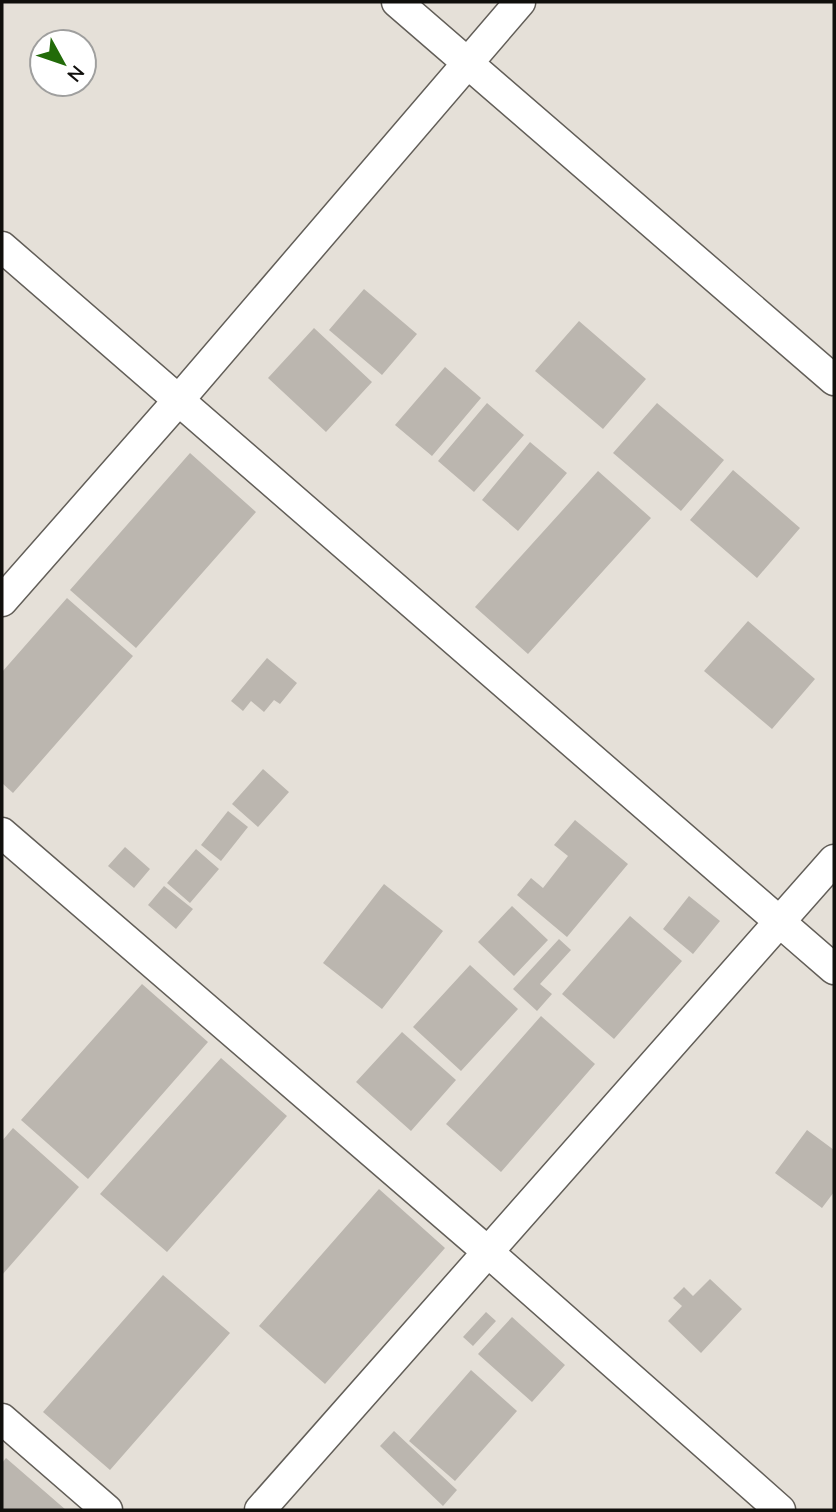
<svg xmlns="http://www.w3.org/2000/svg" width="836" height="1512" font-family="'Nunito Sans',sans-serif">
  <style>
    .building { fill: #bbb6af }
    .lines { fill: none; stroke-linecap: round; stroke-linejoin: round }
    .minor-casing { stroke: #625e58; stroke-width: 33 }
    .minor { stroke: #fff; stroke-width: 30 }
  </style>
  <rect width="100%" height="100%" fill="#e5e0d8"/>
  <!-- building -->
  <path class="building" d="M364 289 417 334 382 375 329 330Z
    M579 321 646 379 603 429 535 371Z
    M314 328 372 382 326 432 268 378Z
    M445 367 481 398 432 456 395 425Z
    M487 403 524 435 474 492 438 461Z
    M657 403 724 460 681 511 613 453Z
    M530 442 567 473 518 531 482 500Z
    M190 453 256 512 136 648 70 590Z
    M733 470 800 528 757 578 690 520Z
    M598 471 651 518 528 654 475 607Z
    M67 598 133 656 13 793 2 783V672Z
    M748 621 815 679 772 729 704 671Z
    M267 658 297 683 280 704 274 700 264 712 251 701 243 711 231 701Z
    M263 769 289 792 258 827 232 804Z
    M228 811 248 827 221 861 201 845Z
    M575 820 628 864 567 937 517 895 531 878 543 888 568 856 554 845Z
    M125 847 150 869 134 888 108 866Z
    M196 849 219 869 190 903 167 883Z
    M384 884 443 931 382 1009 323 963Z
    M164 886 193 909 176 929 148 905Z
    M689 896 720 921 693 954 663 929Z
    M512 906 548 940 514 976 478 942Z
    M630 916 682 961 614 1039 562 994Z
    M559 939 571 950 540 984 552 994 537 1011 513 989Z
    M470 965 518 1009 461 1071 413 1027Z
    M142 984 208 1042 88 1179 21 1120Z
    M541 1016 595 1064 501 1172 446 1124Z
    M402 1032 456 1080 411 1131 356 1082Z
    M221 1058 287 1116 167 1252 100 1194Z
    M13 1128 79 1187 2 1275V1141Z
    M807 1130 834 1150V1192L822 1208 775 1173Z
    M379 1189 445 1248 325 1384 259 1326Z
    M163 1275 230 1333 110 1470 43 1412Z
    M710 1279 742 1309 701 1353 668 1321 682 1306 673 1298 684 1287 693 1296Z
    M486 1312 496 1321 473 1346 463 1337Z
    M512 1317 565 1365 532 1402 478 1354Z
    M471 1370 517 1411 455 1481 409 1441Z
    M394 1431 457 1490 443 1506 380 1446Z
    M6 1458 66 1510H2V1463Z"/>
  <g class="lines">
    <!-- minor casing -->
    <g class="minor-casing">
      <path id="minor" d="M397 2 834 380
        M2 247 834 969
        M2 601 177 402 520 2
        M2 833 488 1252 780 1510
        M2 1419 107 1510
        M260 1510 834 860"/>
    </g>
    <!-- minor -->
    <use href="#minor" class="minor"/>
  </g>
  <!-- border -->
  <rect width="836" height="1512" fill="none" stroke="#100f0c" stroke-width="7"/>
  <!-- north arrow -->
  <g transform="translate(63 63) rotate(130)"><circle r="33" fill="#ffffff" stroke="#9f9f9e" stroke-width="2"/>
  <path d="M0-5L12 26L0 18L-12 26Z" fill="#226b09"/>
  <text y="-10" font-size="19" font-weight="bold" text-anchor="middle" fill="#100f0c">N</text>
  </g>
</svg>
